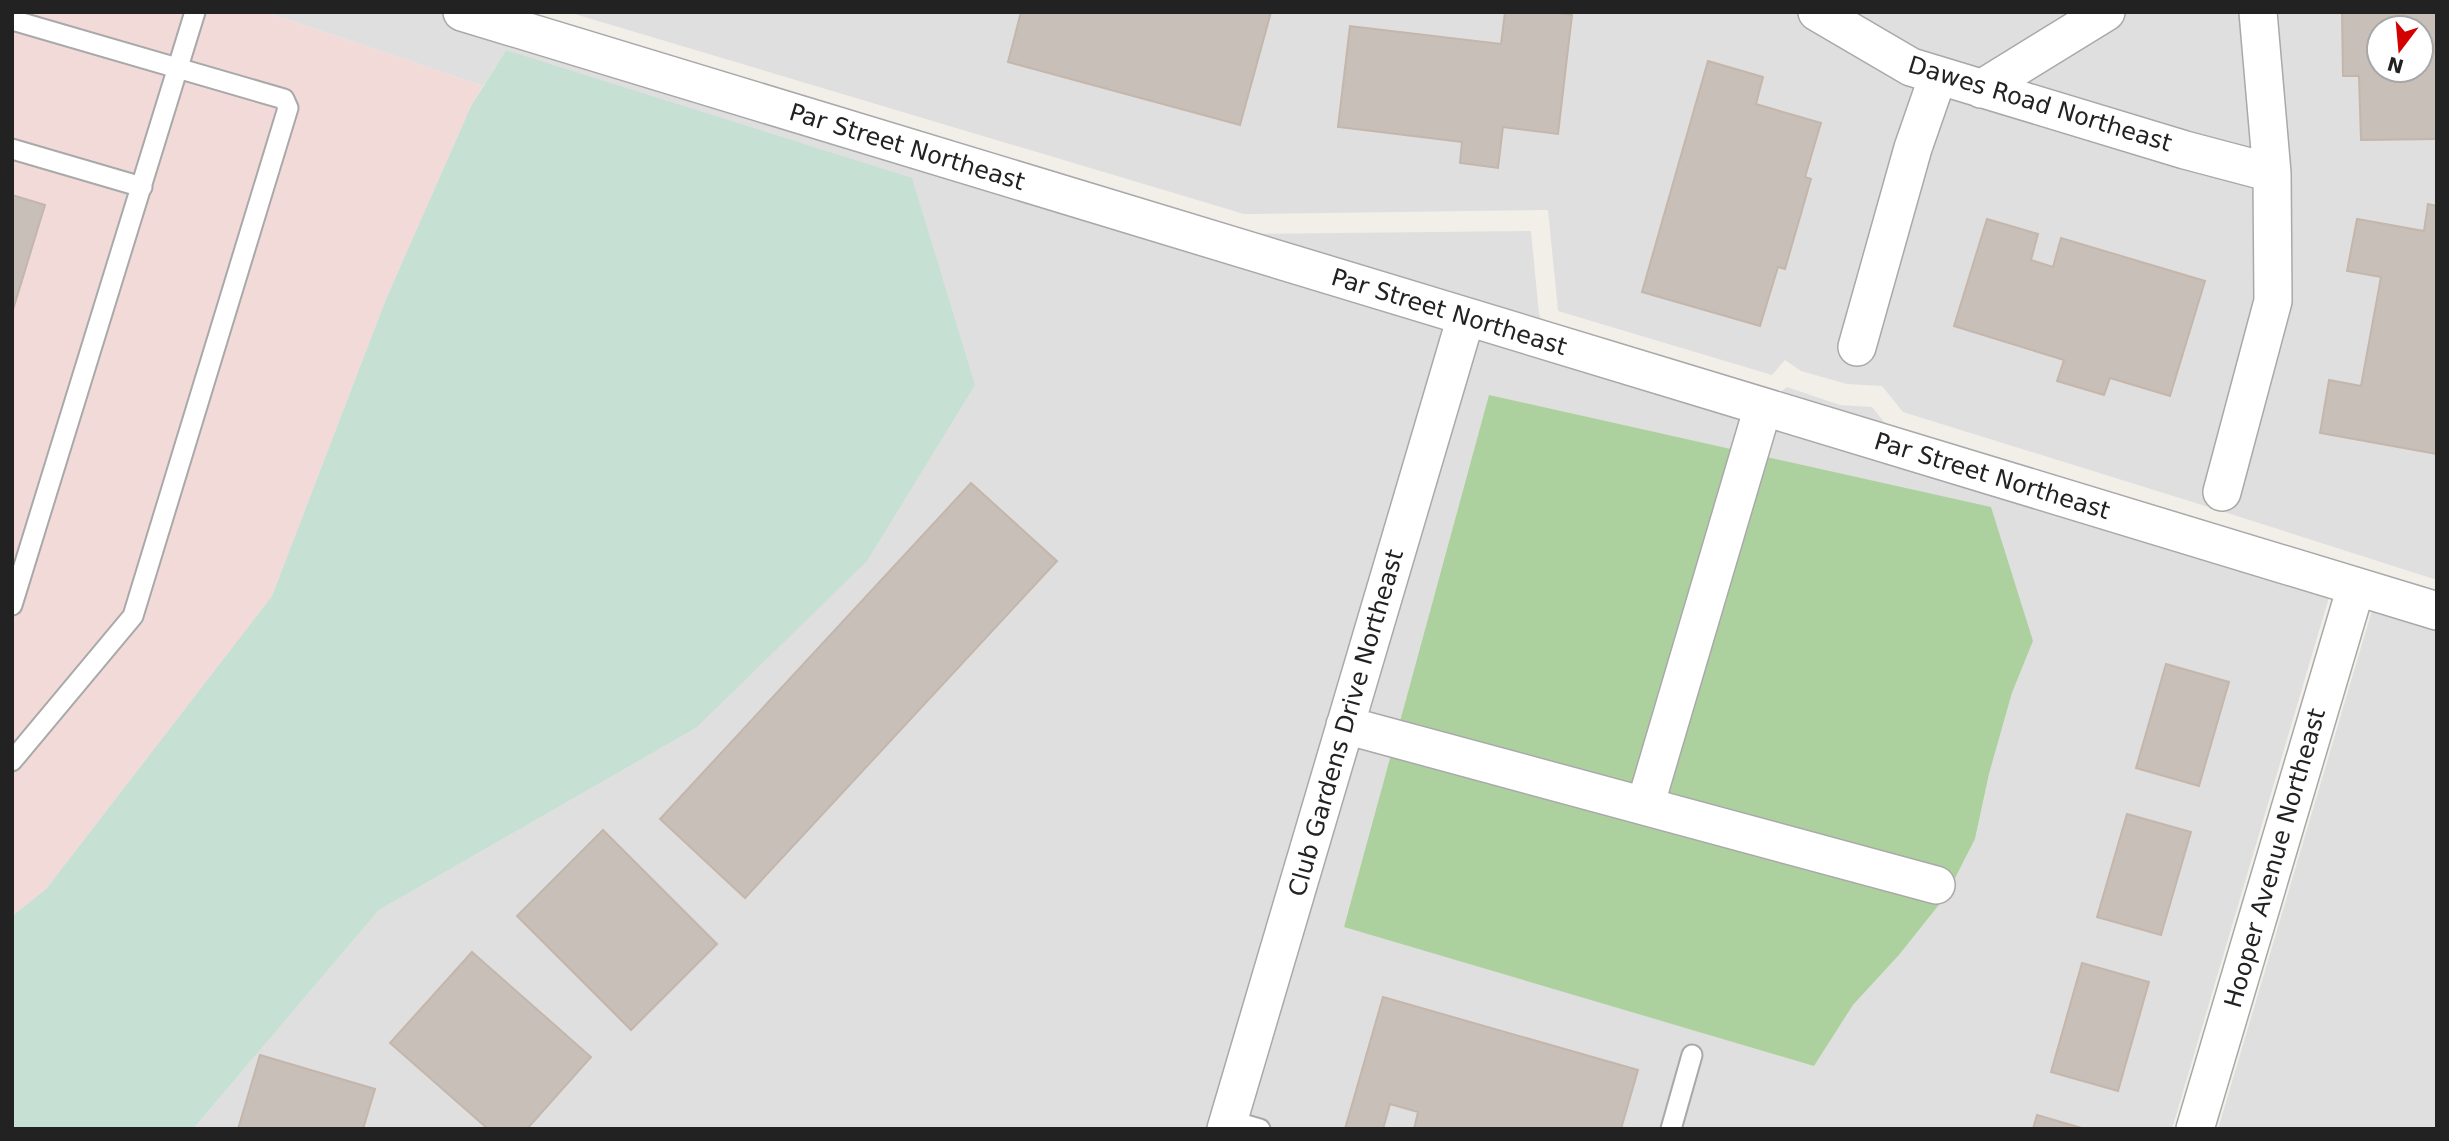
<svg xmlns="http://www.w3.org/2000/svg" width="2449" height="1141" font-family="'DejaVu Sans',sans-serif">
  <style>
    .residential { fill: #e0dfdf; fill-rule: evenodd }
    .commercial { fill: #f2dad9 }
    .forest { fill: #add19e }
    .wetland { fill: #c6e0d4 }
    .building { fill: #c7bfb8; stroke: #c4b6ab; stroke-width: 2; fill-rule: evenodd }
    .lines { fill: none; stroke-linecap: round; stroke-linejoin: round }
    .service-casing { stroke: #a9a9a9; stroke-width: 23 }
    .minor-casing { stroke: #a9a9a9; stroke-width: 40 }
    .service { stroke: #fff; stroke-width: 19 }
    .minor { stroke: #fff; stroke-width: 37 }
    .labels { text-anchor: middle; dominant-baseline: central; stroke-width: 6; stroke-linejoin: round; paint-order: stroke }
    .street-label { font-size: 24px; fill: #222; stroke: #fff }
  </style>
  <rect width="100%" height="100%" fill="#f2efe9"/>
  <!-- residential -->
  <path class="residential" d="M266 12H493L1238 234 1531 231 1539 314 1543 325 1777 395 1787 387 1840 405 1872 407 1888 427 2337 570 2172 1129H193L379 910 696 728 506 50 483 86ZM2033 641 2012 693 1989 774 1975 839 1946 896 1899 955 1853 1005 1814 1066Z
    M568 12H2437V580L2215 509 1903 412 1882 386 1847 384 1801 371 1785 360 1772 375 1558 311 1548 210 1244 214ZM2379 28H2421V70H2379Z
    M2437 603V1129H2218L2373 607Z"/>
  <!-- commercial -->
  <path class="commercial" d="M12 12H266L483 86 471 106 386 299 272 596 46 889 12 916Z"/>
  <!-- forest -->
  <path class="forest" d="M1489 395 1991 507 2033 641 2012 693 1989 774 1975 839 1946 896 1899 955 1853 1005 1814 1066 1344 927Z"/>
  <!-- wetland -->
  <path class="wetland" d="M506 50 912 178 975 385 867 561 696 728 379 910 193 1129H12V916L46 889 272 596 386 299 471 106Z"/>
  <!-- building -->
  <path class="building" d="M1021 12H1271L1240 125 1008 62Z
    M1505 12H1552L1572 15 1558 134 1503 127 1498 168 1460 163 1462 142 1338 127 1350 26 1501 44Z
    M2342 12H2437V139L2361 140 2359 76H2343ZM2379 28H2421V70H2379Z
    M1708 61 1763 77 1756 104 1821 123 1805 177 1811 179 1785 269 1778 267 1760 326 1642 292Z
    M12 195 45 205 12 313Z
    M2428 204 2437 206V454L2320 433 2329 380 2361 386 2381 277 2347 271 2357 219 2424 231Z
    M1987 219 2038 234 2031 260 2053 267 2061 238 2205 281 2170 396 2110 378 2104 395 2057 381 2064 360 1954 326Z
    M971 483 1057 561 745 898 660 819Z
    M2166 664 2229 682 2199 786 2136 768Z
    M2127 814 2191 832 2161 935 2097 917Z
    M603 830 717 944 631 1030 517 916Z
    M472 952 591 1057 527 1129H488L390 1043Z
    M2082 963 2149 982 2118 1091 2051 1072Z
    M1383 997 1638 1070 1621 1129H1414L1418 1112 1390 1104 1383 1129H1345Z
    M260 1055 375 1089 363 1129H238Z
    M2037 1115 2085 1129H2033Z"/>
  <g class="lines">
    <!-- service casing -->
    <g class="service-casing">
      <path id="service" d="M12 20 284 99 288 108 133 616 12 761
        M12 149 142 187
        M12 605 195 12
        M1229 1120 1260 1129
        M1671 1129 1692 1055"/>
    </g>
    <!-- minor casing -->
    <g class="minor-casing">
      <path id="minor" d="M462 12 2437 611
        M1817 12 1911 67 2185 150 2272 173
        M1981 89 2106 12
        M1857 347 1913 148 1938 76
        M2222 492 2273 301 2272 173 2258 12
        M1345 725 1936 885
        M1645 806 1763 407
        M1226 1129 1466 317
        M2195 1129 2356 587"/>
    </g>
    <!-- service -->
    <use href="#service" class="service"/>
    <!-- minor -->
    <use href="#minor" class="minor"/>
  </g>
  <g class="labels">
    <!-- street labels -->
    <g class="street-label">
      <text transform="translate(2040 104) rotate(17)">Dawes Road Northeast</text>
      <text transform="translate(907 147) rotate(17)">Par Street Northeast</text>
      <text transform="translate(1449 312) rotate(17)">Par Street Northeast</text>
      <text transform="translate(1992 476) rotate(17)">Par Street Northeast</text>
      <text transform="translate(1346 723) rotate(-74)">Club Gardens Drive Northeast</text>
      <text transform="translate(2275 858) rotate(-74)">Hooper Avenue Northeast</text>
    </g>
  </g>
  <!-- border -->
  <rect width="2449" height="1141" fill="none" stroke="#222222" stroke-width="28"/>
  <!-- north arrow -->
  <g transform="translate(2400 49) rotate(196)"><circle r="33" fill="#ffffff" stroke="#a7a7a7" stroke-width="2"/>
  <path d="M0-5L12 26L0 18L-12 26Z" fill="#d40000"/>
  <text y="-10" font-size="19" font-weight="bold" text-anchor="middle" fill="#222222">N</text>
  </g>
</svg>
